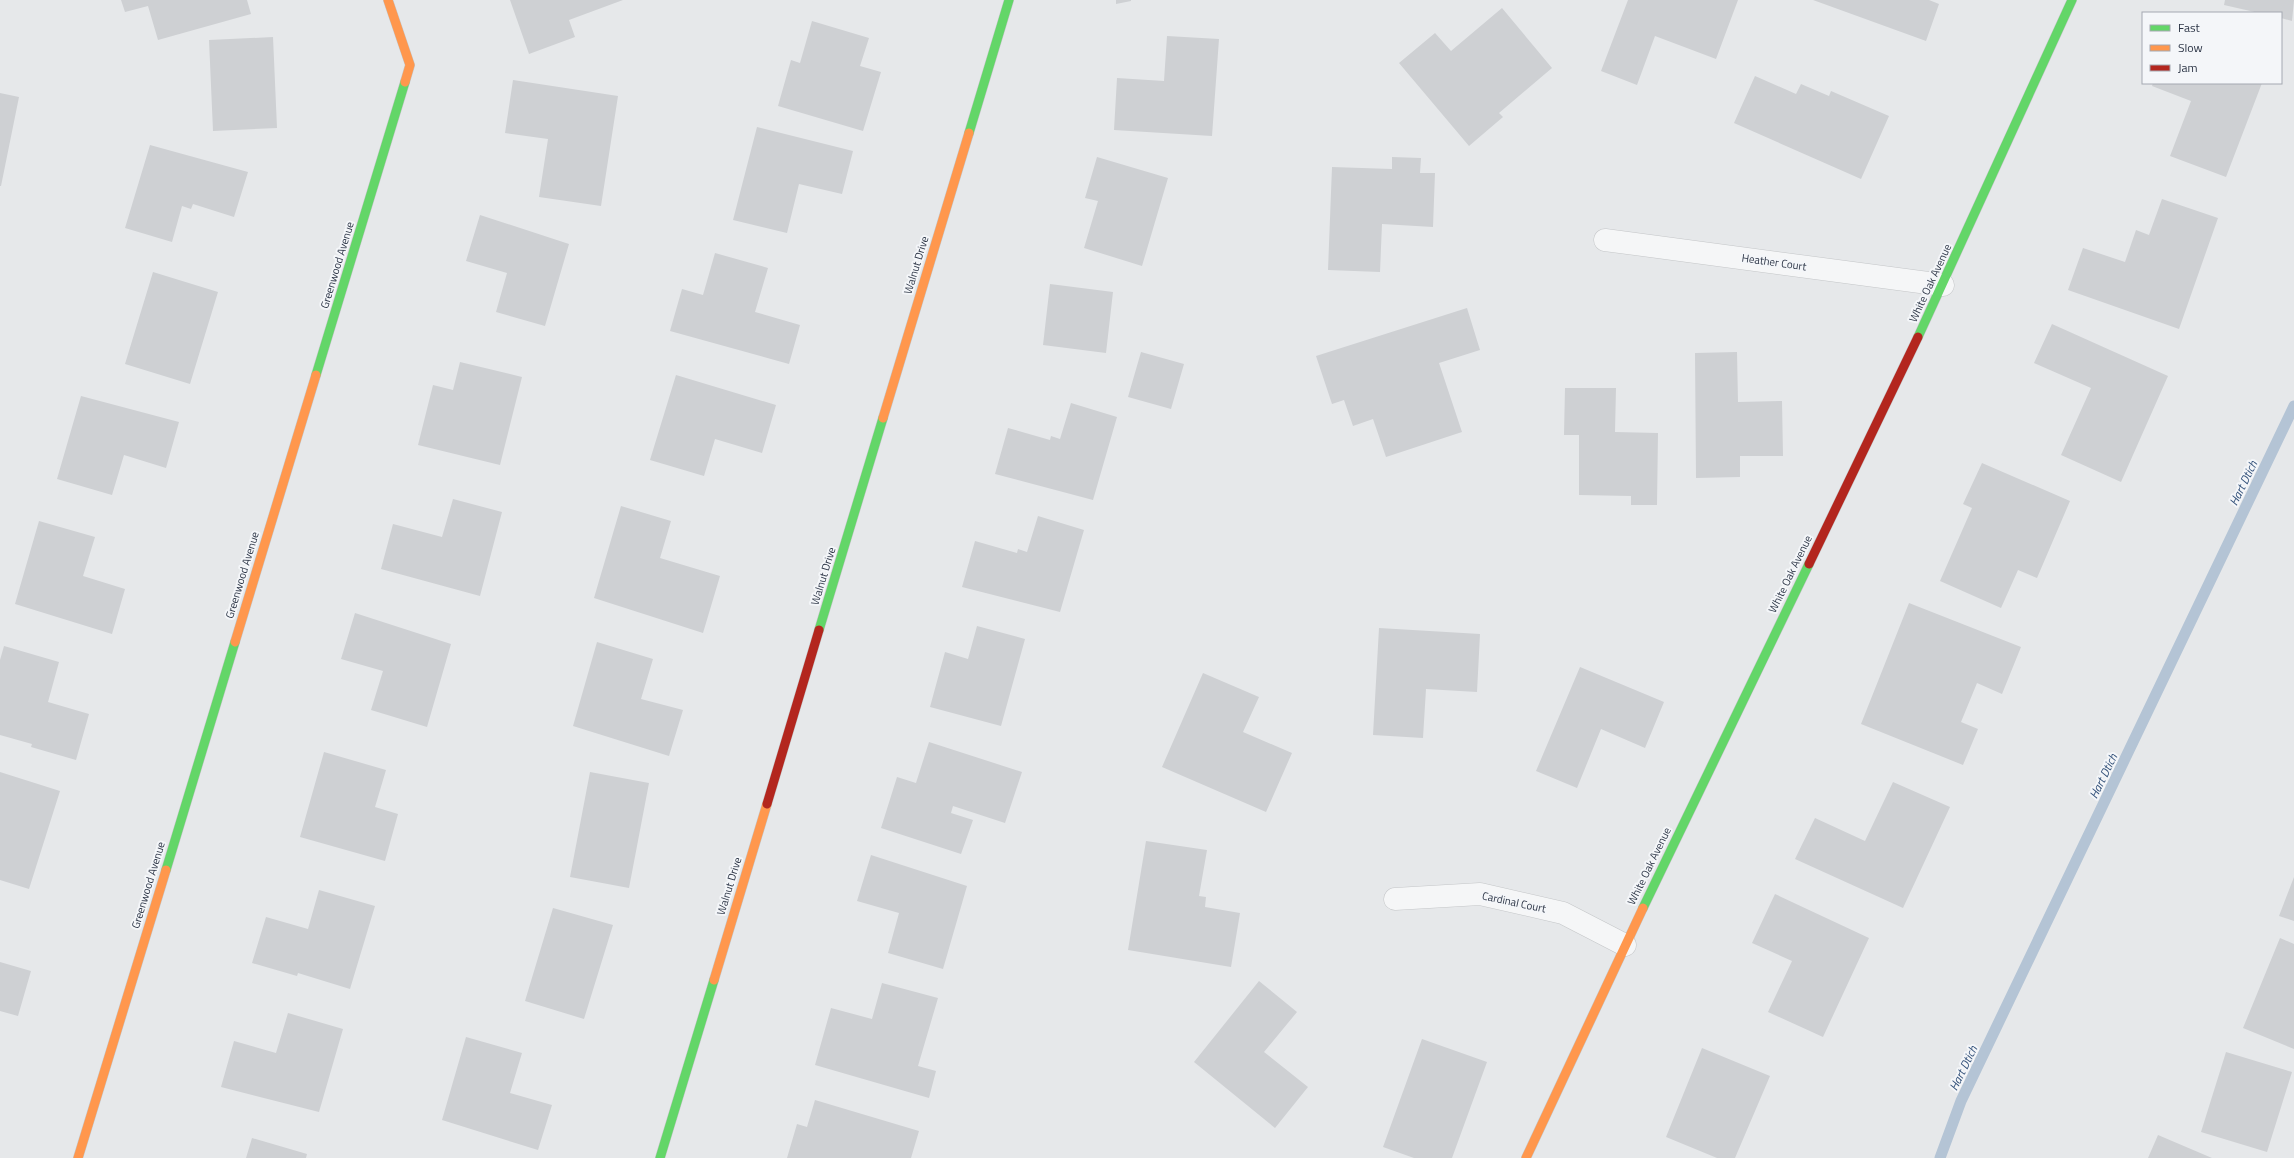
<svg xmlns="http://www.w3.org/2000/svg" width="2294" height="1158" font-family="'Titillium Web',sans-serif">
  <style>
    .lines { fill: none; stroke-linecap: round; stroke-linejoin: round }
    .stream { stroke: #b4c4d5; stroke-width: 11 }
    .building { fill: #ced0d3 }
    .street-casing { stroke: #c4c6c8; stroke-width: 23 }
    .fast-casing { stroke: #c4c6c8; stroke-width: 10 }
    .slow-casing { stroke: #c4c6c8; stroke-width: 10 }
    .jam-casing { stroke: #c4c6c8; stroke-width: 10 }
    .street { stroke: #f5f6f7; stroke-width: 22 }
    .fast { stroke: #63d668; stroke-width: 9 }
    .slow { stroke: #ff974d; stroke-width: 9 }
    .jam { stroke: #b3261e; stroke-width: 9 }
    .labels { text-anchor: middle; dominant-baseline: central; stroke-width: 4; stroke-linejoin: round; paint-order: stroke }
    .street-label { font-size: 11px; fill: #2b3445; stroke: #f4f6f9 }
    .water-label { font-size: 12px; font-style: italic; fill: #34527a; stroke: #f4f6f9 }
  </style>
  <rect width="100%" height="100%" fill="#e6e8ea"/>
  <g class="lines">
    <!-- stream -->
    <path class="stream" d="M1940 1158 1961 1101 2294 406"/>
  </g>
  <!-- building -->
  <path class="building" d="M121 0H247L251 14 158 40 148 6 125 12Z
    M510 0H623L569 20 575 37 529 54Z
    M1116 0H1131V1L1116 4Z
    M1628 0H1738L1716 59 1655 36 1637 85 1601 71Z
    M1813 0H1929L1939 4 1926 41Z
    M2225 0H2294L2292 21 2281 18V13H2259L2224 5Z
    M1502 8 1552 68 1499 113 1503 117 1469 146 1399 63 1435 33 1451 51Z
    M812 21 869 38 860 66 881 72 863 131 778 106 791 60 800 63Z
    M1167 36 1219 39 1212 136 1114 130 1117 78 1164 81Z
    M273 37 277 128 213 131 209 40Z
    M1755 76 1796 94 1801 84 1829 96 1831 91 1889 116 1861 179 1734 123Z
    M513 80 618 96 601 206 539 197 548 139 505 133Z
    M2153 83H2262L2226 177 2170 156 2191 101 2152 86Z
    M0 93 19 97 1 186H0Z
    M757 127 853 151 842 194 799 184 787 233 733 220Z
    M150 145 248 172 234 217 193 204 191 209 182 206 172 242 125 228Z
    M1097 157 1168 178 1142 266 1084 248 1098 201 1085 198Z
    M1392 157 1421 158 1420 173H1435L1433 227 1382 224 1380 272 1328 270 1332 167 1392 169Z
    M2162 199 2218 218 2179 329 2068 290 2083 248 2125 262 2136 230 2149 235Z
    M480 215 569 244 545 326 496 312 507 273 466 261Z
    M715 253 768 268 755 312 800 325 789 364 670 331 682 289 703 295Z
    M153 272 218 292 190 384 125 364Z
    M1050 284 1113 292 1106 353 1043 345Z
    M1467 308 1480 350 1439 363 1462 432 1386 457 1373 419 1353 426 1344 400 1332 404 1316 356Z
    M2052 324 2168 376 2121 482 2061 455 2091 388 2034 363Z
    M1141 352 1184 364 1171 409 1128 397Z
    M1737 352 1738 402 1782 401 1783 456H1740V477L1696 478 1695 353Z
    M460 362 522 377 500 465 418 445 433 385 453 390Z
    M676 375 776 405 762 453 715 439 704 476 650 460Z
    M1565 388H1616L1615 432 1658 433 1657 505H1631V496L1579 495V435H1564Z
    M81 396 179 422 166 468 124 455 112 495 57 479Z
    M1071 403 1117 417 1093 500 995 474 1008 428 1050 440 1051 436 1060 439Z
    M1982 463 2070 501 2037 578 2018 570 2001 608 1940 581 1972 508 1963 504Z
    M453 499 502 512 480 596 381 569 393 524 442 537Z
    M621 506 671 521 660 558 720 576 703 633 594 598Z
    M1038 516 1084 530 1060 612 962 587 975 541 1017 553 1018 549 1027 552Z
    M39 521 95 537 83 576 125 589 112 634 15 604Z
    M1909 603 2021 647 2002 694 1977 683 1961 722 1978 729 1963 765 1861 724Z
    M355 613 451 644 427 727 371 710 383 671 341 659Z
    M977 626 1025 639 1001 726 930 707 945 652 968 659Z
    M1379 628 1480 634 1477 692 1426 689 1423 738 1373 735Z
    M597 642 653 659 641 699 683 710 669 756 573 726Z
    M4 646 59 662 48 702 89 714 76 760 31 747 32 744 0 735V660Z
    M1580 667 1664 702 1645 748 1601 729 1577 788 1536 771Z
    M1203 673 1259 697 1243 732 1292 753 1266 812 1162 767Z
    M929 742 1022 772 1005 823 953 806 951 813 973 820 961 854 881 828 897 777 916 783Z
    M324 752 386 770 375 807 398 814 385 861 300 837Z
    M0 772 60 791 29 889 0 880Z
    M590 772 649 783 629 888 570 877Z
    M1893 782 1950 807 1903 908 1795 859 1815 818 1865 841Z
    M1146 841 1207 850 1199 896 1206 897 1205 907 1240 913 1231 967 1128 950Z
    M871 855 967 886 943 969 888 953 899 913 857 901Z
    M2294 877V921L2279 916Z
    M319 890 375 906 350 989 298 973 297 976 252 963 266 917 308 929Z
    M1775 894 1869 938 1823 1037 1768 1012 1792 961 1752 943Z
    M553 908 613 925 584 1019 525 1001Z
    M2280 938 2294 944V1049L2243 1028Z
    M0 962 31 971 18 1016 0 1011Z
    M1259 981 1297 1012 1264 1052 1308 1087 1275 1128 1194 1062Z
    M882 983 938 998 918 1066 936 1071 929 1098 815 1065 831 1008 872 1019Z
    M288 1013 343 1029 319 1112 221 1087 234 1041 276 1053Z
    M466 1037 522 1053 510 1093 552 1105 538 1150 442 1120Z
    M1422 1039 1487 1062 1452 1158H1414L1383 1147Z
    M1702 1048 1770 1076 1735 1158H1717L1666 1137Z
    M2226 1052 2292 1072 2267 1152 2201 1132Z
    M815 1100 919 1131 911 1158H787L797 1124 807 1127Z
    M2158 1135 2212 1158H2148Z
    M252 1138 307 1154 306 1158H246Z"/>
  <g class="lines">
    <!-- street casing -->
    <g class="street-casing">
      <path id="street" d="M1605 240 1943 285
        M1395 899 1480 894 1563 913 1625 945"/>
    </g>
    <!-- fast casing -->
    <g class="fast-casing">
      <path id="fast" d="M969 133 1009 0
        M1918 337 2072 0
        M316 375 405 82
        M819 630 883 418
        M166 870 235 642
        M1643 908 1809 564
        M660 1158 714 980"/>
    </g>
    <!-- slow casing -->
    <g class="slow-casing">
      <path id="slow" d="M388 0 410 65 405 82
        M883 418 969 133
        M235 642 316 375
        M714 980 767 804
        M78 1158 166 870
        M1526 1158 1643 908"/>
    </g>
    <!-- jam casing -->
    <g class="jam-casing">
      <path id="jam" d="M1809 564 1918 337
        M767 804 819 630"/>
    </g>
    <!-- street -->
    <use href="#street" class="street"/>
    <!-- fast -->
    <use href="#fast" class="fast"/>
    <!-- slow -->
    <use href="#slow" class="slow"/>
    <!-- jam -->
    <use href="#jam" class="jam"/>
  </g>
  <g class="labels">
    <!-- street labels -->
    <g class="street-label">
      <text transform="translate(1774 262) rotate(8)">Heather Court</text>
      <text transform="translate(337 265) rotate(-73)">Greenwood Avenue</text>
      <text transform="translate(916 265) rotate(-73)">Walnut Drive</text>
      <text transform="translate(1930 283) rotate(-65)">White Oak Avenue</text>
      <text transform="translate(1790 574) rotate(-64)">White Oak Avenue</text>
      <text transform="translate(242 575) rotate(-73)">Greenwood Avenue</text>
      <text transform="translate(823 576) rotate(-73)">Walnut Drive</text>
      <text transform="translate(1649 866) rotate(-64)">White Oak Avenue</text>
      <text transform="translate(148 885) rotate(-73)">Greenwood Avenue</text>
      <text transform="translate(729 886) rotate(-73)">Walnut Drive</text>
      <text transform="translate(1514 902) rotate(12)">Cardinal Court</text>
    </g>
    <!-- water labels -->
    <g class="water-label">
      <text transform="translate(2243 483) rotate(-64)">Hart Dtich</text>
      <text transform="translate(2103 776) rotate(-64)">Hart Dtich</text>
      <text transform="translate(1963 1068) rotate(-64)">Hart Dtich</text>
    </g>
  </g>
  <!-- legend -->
  <rect x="2142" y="12" width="140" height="72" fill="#f4f6f9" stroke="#a4a8b1"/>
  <rect x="2150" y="25" width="20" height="6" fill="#63d668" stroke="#a4a8b1"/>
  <text x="2178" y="32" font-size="12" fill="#2b3445">Fast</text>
  <rect x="2150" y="45" width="20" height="6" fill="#ff974d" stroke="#a4a8b1"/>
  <text x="2178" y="52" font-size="12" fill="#2b3445">Slow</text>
  <rect x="2150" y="65" width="20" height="6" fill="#b3261e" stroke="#a4a8b1"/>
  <text x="2178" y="72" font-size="12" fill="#2b3445">Jam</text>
</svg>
